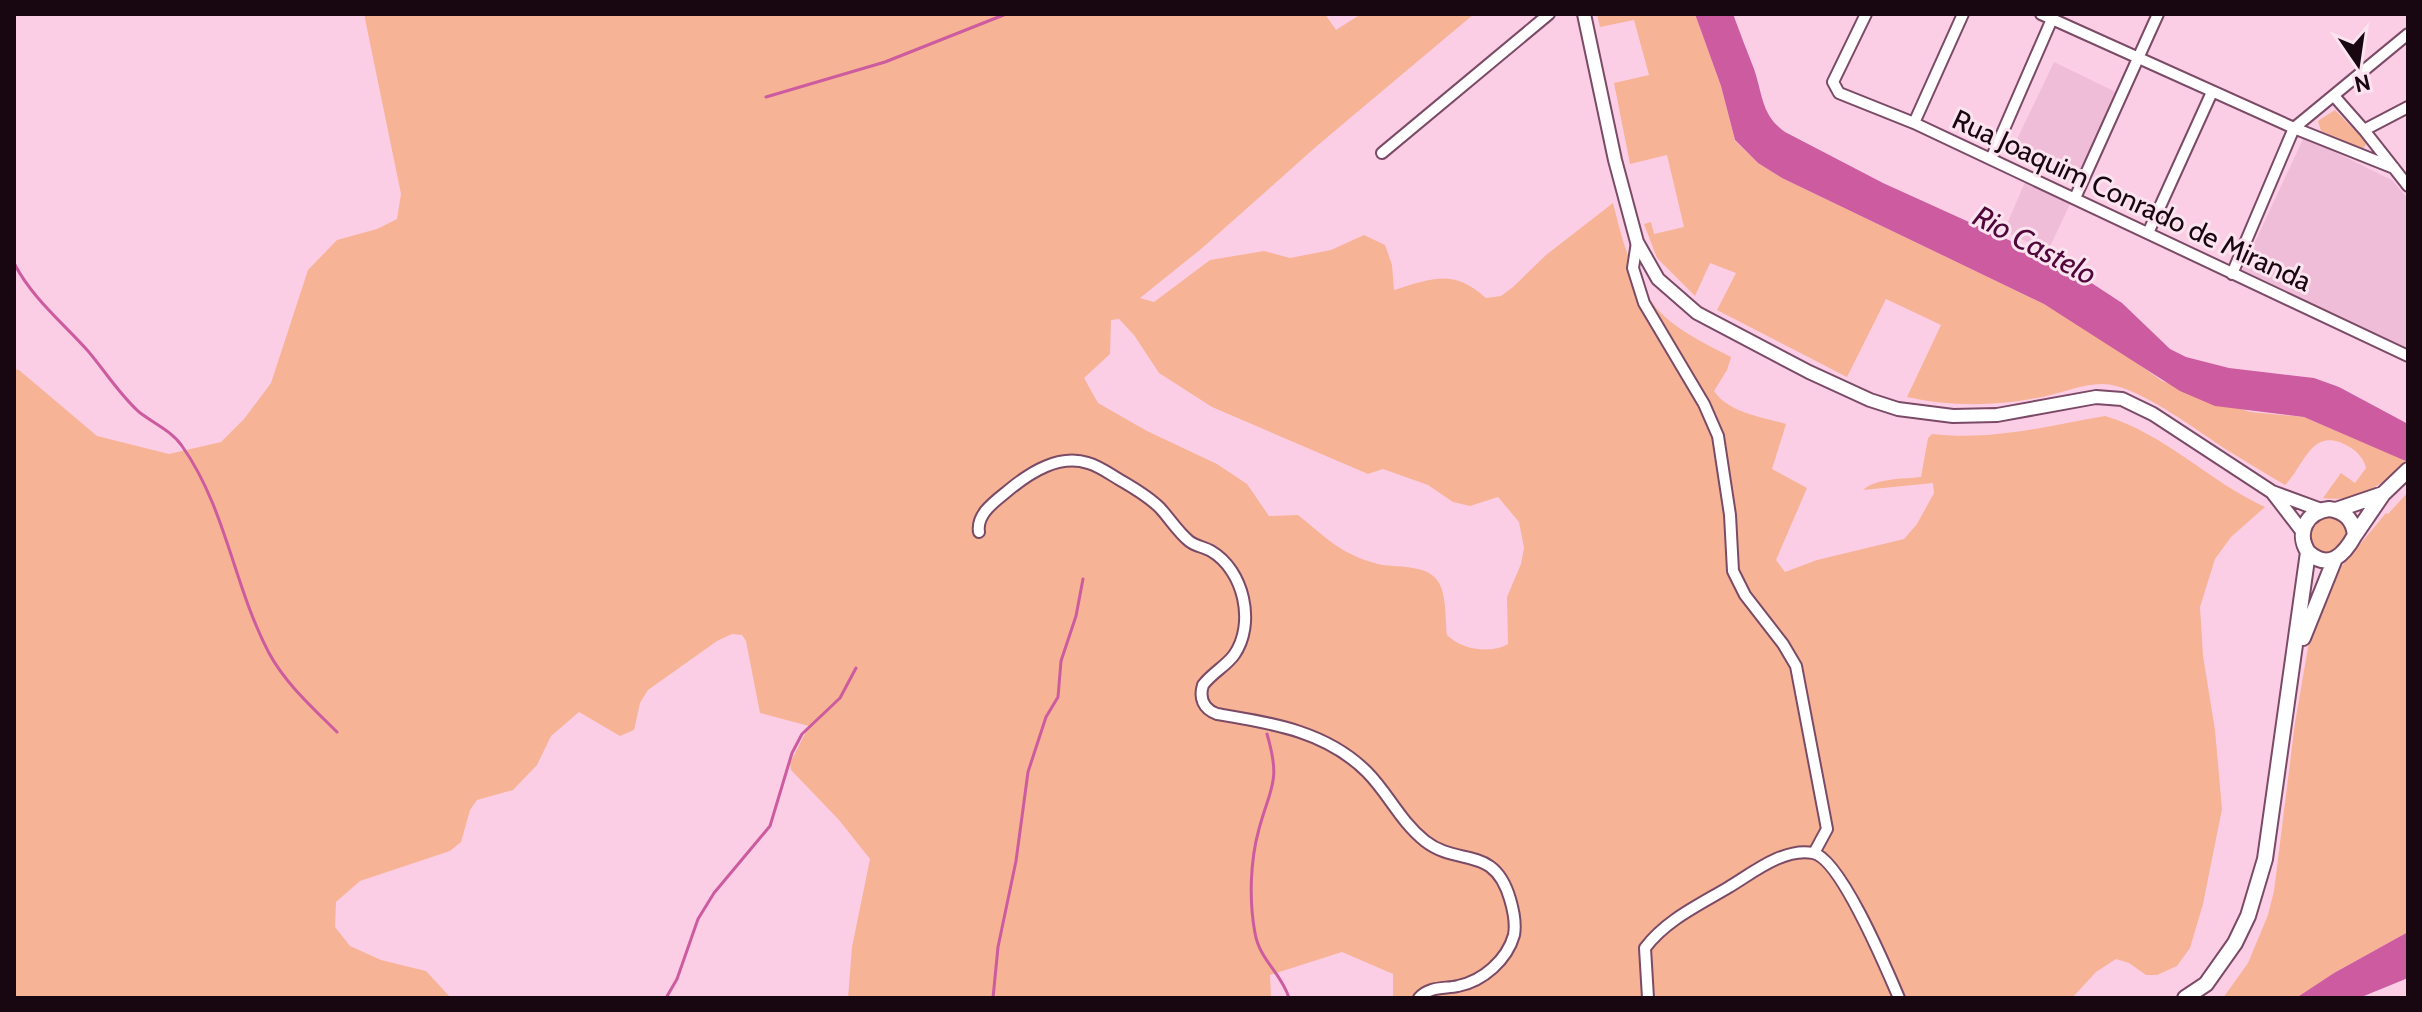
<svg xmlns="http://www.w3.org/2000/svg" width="2422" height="1012" font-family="Cabin,sans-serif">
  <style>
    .built { fill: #f0bdd9 }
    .green { fill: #f7b395; fill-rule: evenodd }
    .water { fill: #cc5b9f }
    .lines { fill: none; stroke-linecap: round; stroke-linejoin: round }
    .stream { stroke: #cc5b9f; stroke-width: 3 }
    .minor-casing { stroke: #7b4a66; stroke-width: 14 }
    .tertiary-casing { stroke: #7b4a66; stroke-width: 16 }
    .secondary-casing { stroke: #7b4a66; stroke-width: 18 }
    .minor { stroke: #fff; stroke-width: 10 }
    .tertiary { stroke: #fff; stroke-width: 12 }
    .secondary { stroke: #fff; stroke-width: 14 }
    .labels { text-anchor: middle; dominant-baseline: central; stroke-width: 6; stroke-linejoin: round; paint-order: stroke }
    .street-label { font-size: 28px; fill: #180611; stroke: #fbe3ef }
    .water-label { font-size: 30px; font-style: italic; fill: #500739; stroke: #fbe3ef }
  </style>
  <rect width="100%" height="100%" fill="#fccee6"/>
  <!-- built -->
  <path class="built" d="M2054 62 2118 93 2075 186 2009 156Z
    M2304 137 2392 180 2408 199V349L2241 272Z
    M2025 182 2071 202 2048 251 2004 231Z"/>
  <!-- green -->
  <path class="green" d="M364 14H1325L1336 30 1361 14H1474L1318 145 1201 249 1140 298 1154 302 1210 260 1264 251 1290 258 1331 250 1364 235 1385 245 1392 265 1394 290C1434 278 1453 269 1486 298L1501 296 1513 287 1546 255 1613 203C1622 240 1634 287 1663 315 1682 333 1708 345 1731 357L1727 370 1714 391C1729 413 1762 417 1786 424L1772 469 1807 488 1776 560 1785 572 1817 560 1904 539 1917 524 1934 493 1933 483 1863 490C1876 478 1903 479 1921 477L1928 438 1932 434C1992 441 2047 426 2105 416 2164 433 2210 482 2265 507L2231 537 2215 559 2200 607 2203 656 2215 730 2222 809 2203 904 2190 948 2177 966 2157 975H2146L2129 963 2116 959 2096 972 2072 998H1393V974L1342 952 1270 975 1271 998H848L852 947 870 859 839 820 791 770 790 763 809 726 760 713 746 641 742 635 732 634 717 641 648 690 640 703 634 730 620 736 579 712 551 736 537 765 513 790 477 800 470 810 461 842 450 851 360 881 336 902 335 927 350 946 381 960 426 971 451 998H14V369L19 370 97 436 169 454 221 442 244 419 271 383 308 270 337 240 377 229 397 219 401 194ZM1119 319 1134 335 1159 373 1212 407 1368 474 1383 469 1428 485 1453 502 1470 506 1498 497 1519 522 1524 548 1521 564 1507 597 1508 644C1490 654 1462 650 1447 635 1445 619 1447 593 1437 580 1426 564 1396 568 1378 564 1340 554 1327 538 1298 515L1269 516 1247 484 1217 464 1147 431 1098 403 1084 378 1110 354 1111 320Z
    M1597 14H1695L1721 86 1735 141 1758 163 1782 178 2044 304 2106 341 2162 381 2250 412 2304 417 2403 459 2406 464C2381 485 2356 503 2323 498L2341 473 2355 483 2366 468C2364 458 2356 450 2346 445 2311 427 2305 465 2285 485 2267 474 2249 464 2232 453 2201 434 2138 384 2102 384 2082 384 2062 393 2042 397 1997 406 1952 407 1907 397L1941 325 1886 299 1847 377 1717 310 1736 273 1710 263 1695 296 1657 258 1644 224 1651 222 1654 234 1684 227 1667 155 1630 164 1614 83 1649 75 1634 20 1600 27Z
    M2335 110 2367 143 2363 149 2321 131 2318 121Z
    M2408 492V932L2334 973 2296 998H2223L2248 963 2268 915 2274 891 2295 723 2311 630 2341 567 2386 513 2388 514Z
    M2326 514C2352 522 2350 534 2336 553L2315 554 2308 534 2314 522Z"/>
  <!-- water -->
  <path class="water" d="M1695 14H1733C1740 33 1747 51 1754 69 1763 95 1761 115 1785 132L1883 183 2064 265 2122 303 2170 349 2186 357 2229 368 2314 378 2339 387 2408 424V462L2304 417 2215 406 2180 391 2044 304 1782 178 1758 163 1735 140 1721 86Z
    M2408 932V978L2359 998H2296L2334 973Z"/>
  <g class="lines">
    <!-- stream -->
    <path class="stream" d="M766 97 885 62 1006 14
      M14 263C32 298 62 322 88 351 105 371 119 394 139 412 153 423 172 431 182 446 226 508 234 587 269 653 285 683 313 708 337 732
      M1267 734C1281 782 1271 785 1259 829 1250 861 1249 901 1255 933 1259 959 1282 974 1289 998
      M666 998 677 979 698 919 714 893 770 826 792 753 802 734 840 698 856 668
      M993 998 998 947 1016 861 1028 772 1046 717 1058 697 1061 661 1076 616 1083 579"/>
    <!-- minor casing -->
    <g class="minor-casing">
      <path id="minor" d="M1866 14 1833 82 1839 93 1914 123 2408 356
        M2041 14 2294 128 2394 168
        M2334 96 2364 130 2408 186
        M1914 123 1963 14
        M2364 130 2408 107
        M1382 153 1549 14
        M1991 159 2052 19
        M2075 198 2158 14
        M2148 233 2212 92
        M1637 242 1633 268 1644 303 1704 404 1718 436 1730 515 1733 571 1745 595 1783 644 1796 666 1827 829 1814 853
        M2232 274 2294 128 2408 34
        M979 532C976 513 997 500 1010 489 1031 472 1059 454 1088 463 1099 466 1110 474 1120 480 1134 488 1149 497 1160 508 1170 519 1178 532 1189 541 1195 546 1204 547 1211 551 1244 570 1256 624 1234 655 1226 666 1212 673 1203 685 1199 698 1203 709 1217 714 1271 723 1326 731 1367 772 1388 793 1400 821 1425 841 1458 867 1494 844 1510 899 1513 909 1516 924 1514 935 1507 960 1483 981 1458 986 1445 989 1429 986 1419 998
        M1648 998 1645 948C1666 920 1699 905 1729 887 1751 874 1784 847 1813 853 1840 858 1887 970 1899 998"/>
    </g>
    <!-- tertiary casing -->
    <g class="tertiary-casing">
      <path id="tertiary" d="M1584 14 1615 160 1637 242 1658 279 1697 313 1809 372 1870 400 1898 409 1953 416 1997 415 2096 397 2122 399 2153 414 2272 492 2321 510
        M2272 492 2302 531"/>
    </g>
    <!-- secondary casing -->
    <g class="secondary-casing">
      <path id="secondary" d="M2329 509C2344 511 2353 519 2355 535 2344 555 2329 571 2308 552 2296 533 2306 512 2329 509Z
        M2336 510 2383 494
        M2355 535 2383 494 2408 470
        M2303 638 2334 561
        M2185 998 2206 984 2235 943 2248 916 2265 859 2308 552"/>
    </g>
    <!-- minor -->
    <use href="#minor" class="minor"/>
    <!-- tertiary -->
    <use href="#tertiary" class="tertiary"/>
    <!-- secondary -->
    <use href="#secondary" class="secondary"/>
  </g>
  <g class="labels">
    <!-- street labels -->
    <g class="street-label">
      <text transform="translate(2132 200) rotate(25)">Rua Joaquim Conrado de Miranda</text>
    </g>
    <!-- water labels -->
    <g class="water-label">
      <text transform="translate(2035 245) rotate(28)">Rio Castelo</text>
    </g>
  </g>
  <!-- border -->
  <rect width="2422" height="1012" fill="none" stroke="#180611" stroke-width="32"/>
  <!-- north arrow -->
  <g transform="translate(2358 64) rotate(167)" stroke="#fbe3ef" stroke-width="6" paint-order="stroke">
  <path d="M0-6L14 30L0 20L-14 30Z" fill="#180611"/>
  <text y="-12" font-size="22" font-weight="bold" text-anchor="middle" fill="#180611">N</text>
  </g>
</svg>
